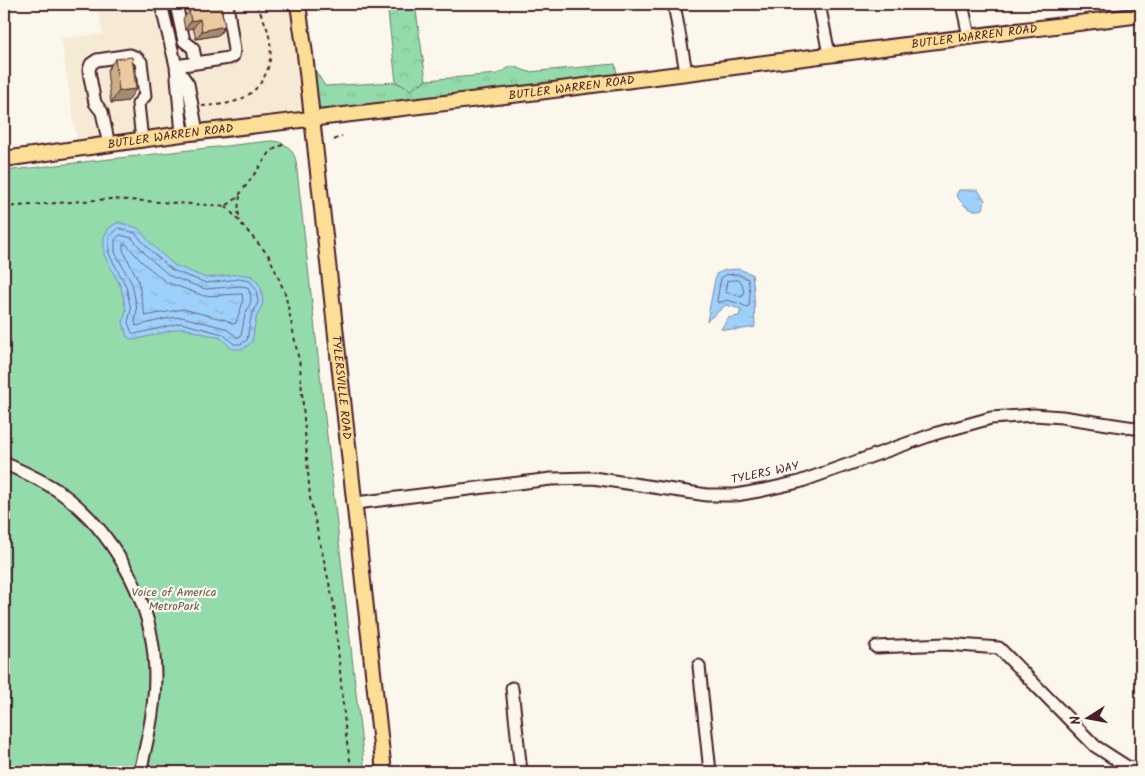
<svg xmlns="http://www.w3.org/2000/svg" width="1145" height="776" font-family="Kalam,sans-serif">
  <style>
    .built { fill: #f6ead4 }
    .grass { fill: url(#grass-tufts); stroke: #6e7d6a }
    .forest { fill: url(#forest-crowns); stroke: #6e7d6a }
    .green { fill: #93dbaa; stroke: #6e7d6a }
    .water { fill: url(#water-ripples); stroke: #7c8aa8 }
    .lines { fill: none; stroke-linecap: round; stroke-linejoin: round }
    .shore { stroke: #6b667e; stroke-width: 1 }
    .minor-casing { stroke: #4a1f2b; stroke-width: 15 }
    .major-casing { stroke: #4a1f2b; stroke-width: 18 }
    .path { stroke: #4a1f2b; stroke-width: 2; stroke-dasharray: 4 4; stroke-linecap: butt }
    .minor { stroke: #fbf7ec; stroke-width: 11 }
    .major { stroke: #fdde96; stroke-width: 14 }
    .wall { fill: #caae87; stroke: #4a1f2b }
    .shaded-wall { fill: #a48d6e; stroke: #4a1f2b }
    .building { fill: #ebca9d; stroke: #4a1f2b }
    .labels { text-anchor: middle; dominant-baseline: central; stroke-width: 4.5; stroke-linejoin: round; paint-order: stroke }
    .street-label { font-size: 12px; fill: #4a1f2b; stroke: #fbf7ec }
    .park-label { font-size: 12px; fill: #605751; stroke: #fbf7ec }
  </style>
  <defs>
    <pattern id="grass-tufts" width="24" height="20" patternUnits="userSpaceOnUse" patternTransform="scale(1.25)"><rect width="24" height="20" fill="#93dbaa"/><path d="M3 7l-1-3M5 7V3M7 7l1-3M15 17l-1-3M17 17v-4M19 17l1-3" fill="none" stroke="#80bc92"/></pattern>
    <pattern id="forest-crowns" width="20" height="18" patternUnits="userSpaceOnUse" patternTransform="scale(1.25)"><rect width="20" height="18" fill="#93dbaa"/><path d="M2 6a3 3 0 1 1 6 0M12 15a3 3 0 1 1 6 0" fill="none" stroke="#80bc92"/></pattern>
    <pattern id="water-ripples" width="26" height="14" patternUnits="userSpaceOnUse" patternTransform="scale(1.25)"><rect width="26" height="14" fill="#9dd1fb"/><path d="M2 4q2-2 4 0t4 0M15 11q2-2 4 0t4 0" fill="none" stroke="#89b3d7"/></pattern>
  </defs>
  <rect width="100%" height="100%" fill="#fbf7ec"/>
  <filter id="ink" filterUnits="userSpaceOnUse"><feTurbulence type="fractalNoise" baseFrequency=".02" numOctaves="2"/><feDisplacementMap in="SourceGraphic" scale="10" xChannelSelector="R" yChannelSelector="G"/><feConvolveMatrix kernelMatrix="1 2 1 2 8 2 1 2 1" color-interpolation-filters="sRGB"/></filter>
  <g filter="url(#ink)">
    <!-- built -->
    <path class="built" d="M96 4H298L313 119 78 149 61 38 103 34Z"/>
    <!-- grass -->
    <path class="grass" d="M305 54 325 86 396 82 411 90 426 80 497 74 512 66 529 72 615 64 618 81 313 119Z"/>
    <!-- forest -->
    <path class="forest" d="M387 4H415L426 80 411 90 396 82Z"/>
    <!-- green -->
    <path class="green" d="M270 141C284 141 293 148 296 161L365 772H4V171Z"/>
    <!-- water -->
    <path class="water" d="M959 190H978L985 200 983 209C969 213 964 206 956 195Z
      M118 222 138 228 155 248 174 265 206 278 239 274 252 276 261 287 263 303 256 318 252 342 243 349H232L221 338 181 328 134 340 127 337 123 322 126 310 121 287 104 255V236L109 228Z
      M739 269 752 274C755 292 754 308 755 327L737 330 721 329 728 318 739 316 741 309 726 305 707 321 716 274 725 270Z"/>
    <g class="lines">
      <!-- shore -->
      <path class="shore" d="M119 228 135 233 151 251 172 270 206 283 239 279 250 281 256 289 258 302 251 317 247 340 241 344H234L223 334 181 323 135 334 132 333 128 322 131 310 126 286 109 254V238Z
        M120 235 132 238 147 256 170 276 205 289 239 286 247 287 250 292 251 301 245 315 241 336 237 337 225 328 182 317 169 318 136 326 135 322 137 309 132 284 115 252V240Z
        M126 244 142 262 166 282 204 296 242 294C245 303 238 314 236 323L233 324 226 320 183 309 145 316 138 280 123 250V245Z
        M738 274 748 279 750 293 749 306 746 307 741 304 727 300 718 303 717 300 721 278 726 275Z
        M738 280 742 283 744 293 742 297 725 292 727 281Z"/>
      <!-- minor casing -->
      <g class="minor-casing">
        <path id="minor" d="M161 4 176 66 182 134
          M176 4 184 41 193 48 196 63
          M674 4 686 72
          M819 4 829 54
          M962 4 969 36
          M176 66 229 58 233 56 234 50 227 4
          M177 68 188 84 197 132
          M109 145 102 112 95 103 90 77 89 70 91 64 97 60 130 55 137 58 141 62 145 96 138 104 142 140
          M4 463C23 472 43 480 61 493 110 528 149 596 154 656 158 696 149 734 140 772
          M356 503 551 479 593 478 707 495H736L764 490 799 482 934 434 991 418 1034 415 1062 417 1141 429
          M876 647 946 644 999 648 1095 746 1126 766 1141 771
          M699 666 710 772
          M512 688 521 772"/>
      </g>
      <!-- major casing -->
      <g class="major-casing">
        <g id="major">
          <path id="s1" d="M298 4 305 54 384 772"/>
          <path id="s2" d="M4 159 182 134 530 93 1141 15"/>
        </g>
      </g>
      <!-- path -->
      <path class="path" d="M202 106C213 105 225 105 236 101 264 91 275 63 269 36 267 25 261 14 256 4
        M334 140 342 136
        M240 196 238 210 240 221
        M226 206 269 256 285 293 290 316 300 366 310 498 334 605 346 737 352 772
        M4 207 110 199 226 206 237 198 271 151 286 143"/>
      <!-- minor -->
      <use href="#minor" class="minor"/>
      <!-- major -->
      <use href="#major" class="major"/>
    </g>
    <!-- wall -->
    <path class="wall" d="M193 4H220L225 26 219 35 196 39 193 28 185 30 183 19 189 11 190 10V9Z
      M115 59 128 101 111 103 107 71Z"/>
    <!-- shaded-wall -->
    <path class="shaded-wall" d="M200 19 193 28 185 30 191 21Z
      M225 26 219 35 196 39 202 31Z
      M136 89 128 101 111 103 119 91Z"/>
    <!-- building -->
    <path class="building" d="M197 4H220L225 26 202 31 200 19 191 21 189 11 198 9Z
      M132 57 136 89 119 91 115 59Z"/>
  </g>
  <g class="labels">
    <!-- street labels -->
    <g class="street-label">
      <text stroke="none"><textPath href="#s2" startOffset="978">BUTLER WARREN ROAD</textPath></text>
      <text stroke="none"><textPath href="#s2" startOffset="572">BUTLER WARREN ROAD</textPath></text>
      <text stroke="none"><textPath href="#s2" startOffset="168">BUTLER WARREN ROAD</textPath></text>
      <text stroke="none"><textPath href="#s1" startOffset="386">TYLERSVILLE ROAD</textPath></text>
      <text transform="translate(765 473) rotate(-12)">TYLERS WAY</text>
    </g>
    <!-- park labels -->
    <g class="park-label">
      <text x="174" y="592">Voice of America<tspan x="174" dy="14">MetroPark</tspan></text>
    </g>
  </g>
  <!-- margin -->
  <rect width="1145" height="776" fill="none" stroke="#fbf7ec" stroke-width="20"/>
  <rect x="10" y="10" width="1125" height="756" fill="none" stroke="#4a1f2b" stroke-width="2" filter="url(#ink)"/>
  <!-- north arrow -->
  <g transform="translate(1088 718) rotate(259)" stroke="#fbf7ec" stroke-width="4" paint-order="stroke">
  <path d="M0-4L9 19L0 12L-9 19Z" fill="#4a1f2b"/>
  <text y="-8" font-size="14" font-weight="bold" text-anchor="middle" fill="#4a1f2b">N</text>
  </g>
</svg>
